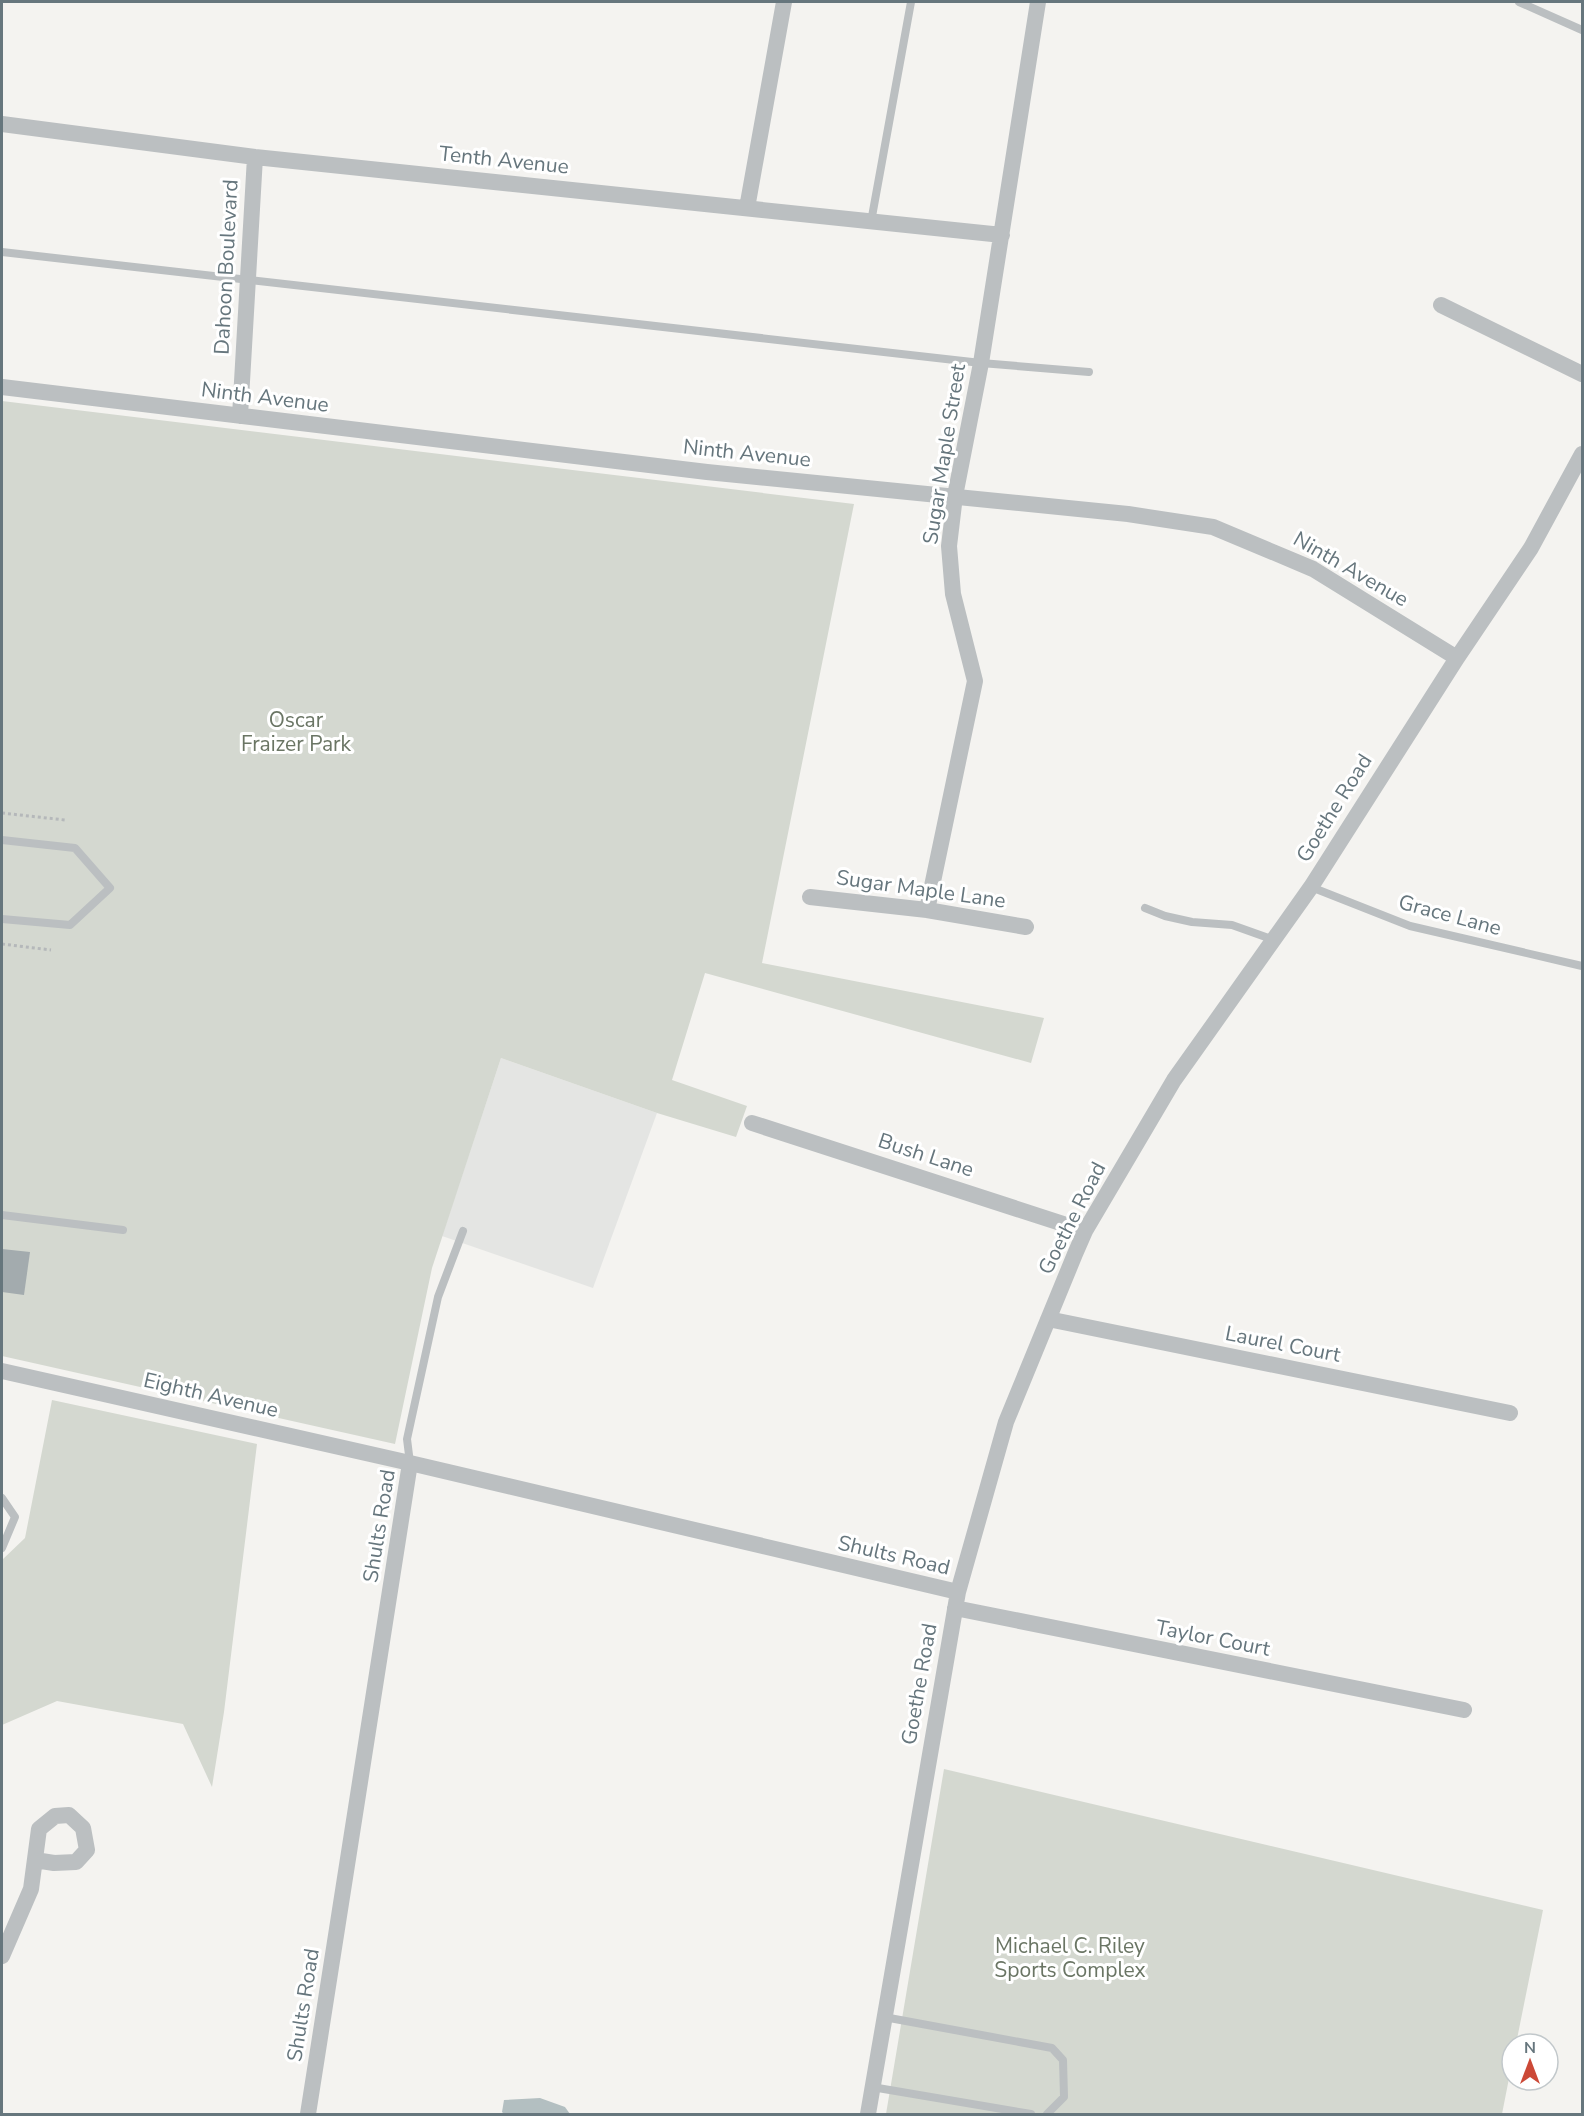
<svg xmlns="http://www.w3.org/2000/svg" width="1584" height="2116" font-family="'Nunito Sans',sans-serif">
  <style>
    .built { fill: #e4e5e3 }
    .green { fill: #d4d8d0 }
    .water { fill: #b3bfc1 }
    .building { fill: #a3abae }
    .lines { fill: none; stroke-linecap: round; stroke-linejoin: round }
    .path { stroke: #b5b8ba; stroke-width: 3; stroke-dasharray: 3 3; stroke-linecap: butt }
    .service { stroke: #bbbfc1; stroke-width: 8 }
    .minor { stroke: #bbbfc1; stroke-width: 16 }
    .labels { text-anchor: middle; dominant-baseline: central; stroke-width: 6; stroke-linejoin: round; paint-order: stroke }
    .street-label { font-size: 21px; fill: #66767d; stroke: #fff }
    .park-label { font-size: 21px; fill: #6a7564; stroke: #fff }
  </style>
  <rect width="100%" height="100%" fill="#f4f3f0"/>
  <!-- built -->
  <path class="built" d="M501 1058 657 1113 593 1288 442 1236Z"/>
  <!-- green -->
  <path class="green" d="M2 401 854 504 762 963 1044 1018 1031 1063 705 973 672 1080 747 1106 736 1137 657 1113 501 1058 432 1268 395 1444 2 1356Z
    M52 1400 257 1444 224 1712 212 1787 183 1724 57 1701 2 1725V1560L25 1538Z
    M944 1769 1543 1910 1516 2044H1512V2063L1502 2114H886Z"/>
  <!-- water -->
  <path class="water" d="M540 2098 565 2107 570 2114H504L502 2112 504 2100Z"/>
  <!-- building -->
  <path class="building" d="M2 1249 30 1252 24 1295 2 1292Z"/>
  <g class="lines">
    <!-- path -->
    <path class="path" d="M2 813 65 820
      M2 944 51 950"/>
    <!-- service -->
    <path class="service" d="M1519 2 1582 30
      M871 222 911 2
      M2 252 981 363 1089 372
      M2 840 75 848 110 888 70 925 2 919
      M1311 887 1410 926 1582 966
      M1145 908 1165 916 1192 922 1232 925 1274 940
      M2 1215 123 1230
      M410 1463 407 1439 438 1297 463 1231
      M2 1498 15 1517 2 1548
      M884 2017 1052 2048 1063 2060 1064 2097 1047 2114
      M872 2087 1031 2114"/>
    <!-- minor -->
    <path class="minor" d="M2 124 255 157 1002 235
      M747 208 784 2
      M1441 305 1582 374
      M2 387 707 472 1128 514 1213 527 1313 569 1457 658
      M240 416 255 157
      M810 897 927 910 1026 927
      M927 910 975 681 953 594 949 546 955 496 981 363 1038 2
      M752 1123 1085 1231
      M1048 1319 1510 1413
      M2 1371 410 1463 958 1592
      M955 1608 1464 1710
      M2 1956 31 1889 39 1829 55 1816 69 1815 83 1828 87 1850 76 1862 54 1863 35 1860
      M308 2114 410 1463
      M868 2114 958 1592 1006 1422 1075 1254 1085 1231 1174 1080 1311 887 1457 658 1531 548 1582 454"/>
  </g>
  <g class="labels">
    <!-- street labels -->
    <g class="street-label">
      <text transform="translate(504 160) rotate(6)">Tenth Avenue</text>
      <text transform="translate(226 267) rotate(-87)">Dahoon Boulevard</text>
      <text transform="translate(265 397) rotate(7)">Ninth Avenue</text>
      <text transform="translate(747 453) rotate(6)">Ninth Avenue</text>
      <text transform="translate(944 454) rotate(-81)">Sugar Maple Street</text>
      <text transform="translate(1351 569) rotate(30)">Ninth Avenue</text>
      <text transform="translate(1334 808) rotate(-58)">Goethe Road</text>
      <text transform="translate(921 889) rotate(8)">Sugar Maple Lane</text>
      <text transform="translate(1450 915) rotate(15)">Grace Lane</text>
      <text transform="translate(926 1155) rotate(18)">Bush Lane</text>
      <text transform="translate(1072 1218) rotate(-63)">Goethe Road</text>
      <text transform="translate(1283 1344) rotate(11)">Laurel Court</text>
      <text transform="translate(211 1395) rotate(13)">Eighth Avenue</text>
      <text transform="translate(379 1526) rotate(-81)">Shults Road</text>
      <text transform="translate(894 1555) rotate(13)">Shults Road</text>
      <text transform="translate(1213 1638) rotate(11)">Taylor Court</text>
      <text transform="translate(919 1684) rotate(-80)">Goethe Road</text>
      <text transform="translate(303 2005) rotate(-81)">Shults Road</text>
    </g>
    <!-- park labels -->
    <g class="park-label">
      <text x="296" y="720">Oscar<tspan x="296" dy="24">Fraizer Park</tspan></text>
      <text x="1070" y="1946">Michael C. Riley<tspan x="1070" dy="24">Sports Complex</tspan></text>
    </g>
  </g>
  <!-- border -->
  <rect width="1584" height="2116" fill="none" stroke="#66767d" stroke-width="6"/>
  <!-- north arrow -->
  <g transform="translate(1530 2062)"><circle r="28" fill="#ffffff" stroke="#c2c8cb" stroke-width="1.5"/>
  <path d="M0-4.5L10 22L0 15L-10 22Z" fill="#cc4937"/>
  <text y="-9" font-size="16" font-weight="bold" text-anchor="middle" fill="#66767d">N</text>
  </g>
</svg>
